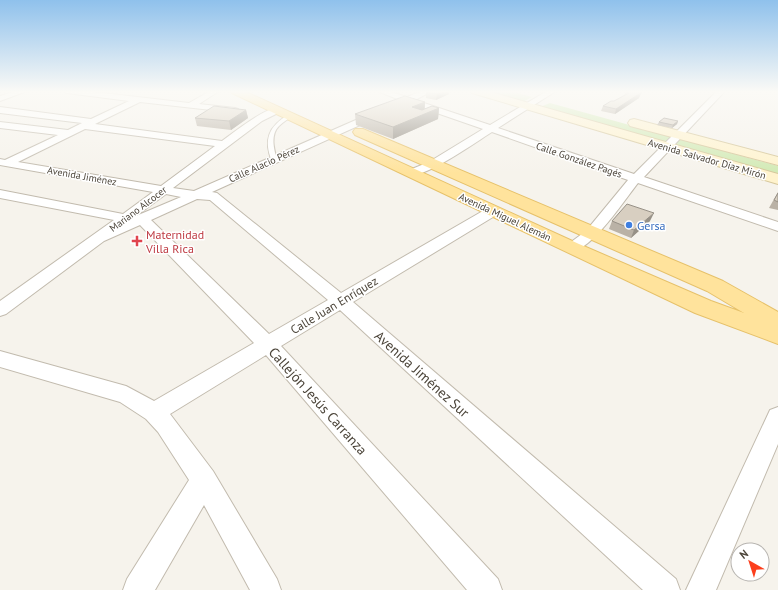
<svg xmlns="http://www.w3.org/2000/svg" width="778" height="590" font-family="'PT Sans',sans-serif">
  <style>
    .green { fill: #d2eab5 }
    .lines { fill: none; stroke-linecap: round; stroke-linejoin: round }
    .service-casing { stroke: #c2bbae; stroke-width: 2 }
    .minor-casing { stroke: #c2bbae; stroke-width: 2 }
    .secondary-casing { stroke: #d6c79b; stroke-width: 2 }
    .primary-casing { stroke: #e6c16a; stroke-width: 2 }
    .service { fill: #fff; fill-rule: evenodd }
    .minor { fill: #fff; fill-rule: evenodd }
    .secondary { fill: #fff3cd; fill-rule: evenodd }
    .primary { fill: #ffe39c; fill-rule: evenodd }
    .wall { fill: #bab2a6 }
    .shaded-wall { fill: #979187 }
    .building { fill: #d8cfc1; stroke: #979187 }
    .shop-dot { fill: #3f7fe0; stroke: #fff; stroke-width: 1.5 }
    .health-dot { fill: #e0444e; stroke: #fff; stroke-width: 1.5 }
    .labels { text-anchor: middle; dominant-baseline: central; stroke-width: 3; stroke-linejoin: round; paint-order: stroke }
    .far-street-label { font-size: 10px; fill: #4b4439; stroke: #fff }
    .shop-label { font-size: 12px; fill: #366cbe; stroke: #fff; text-anchor: start }
    .health-label { font-size: 12px; fill: #be3a42; stroke: #fff; text-anchor: start }
    .street-label { font-size: 12px; fill: #4b4439; stroke: #fff }
    .near-street-label { font-size: 14px; fill: #4b4439; stroke: #fff }
  </style>
  <rect width="100%" height="100%" fill="#f6f3ec"/>
  <!-- green -->
  <path class="green" d="M484 91H511L532 97 521 103Z
    M550 103 778 166V176L540 107Z"/>
  <g class="lines">
    <!-- service casing -->
    <g class="service-casing">
      <path id="service" d="M288 115 292 116C288 119 283 122 279 126 270 135 274 149 277 160L272 161C263 140 269 126 288 115Z"/>
    </g>
    <!-- minor casing -->
    <g class="minor-casing">
      <path id="minor" d="M16 91H27L0 101V96Z
        M63 91H86L189 103 210 91H219L199 104 235 108 238 109 239 111 238 113 140 102 95 124 222 141C233 133 268 105 280 108L281 110 280 112 262 121 173 188 194 191 374 112H380L381 114 380 116 212 192 217 193 341 293 488 208H498L500 211 498 214 353 302 676 579 680 590H643L340 310 281 346 498 579 502 590H467L266 355 170 414 213 471 277 579 281 590H250L204 505 155 590H123L127 579 189 480 158 432 146 419 120 402 0 367V351L126 386 154 401 254 343 140 225 104 241 6 314 0 316V301L114 220 0 198V190L123 214 153 192 0 165V159L5 160 58 135 0 128V122L68 130 82 123 0 113V107L91 119 129 101 67 93ZM85 129 215 146 161 186 18 162ZM166 194 181 197 136 216ZM197 199 210 200 328 300 269 334 151 220Z
        M377 91H388L407 97 422 91H432L415 100 490 125 547 91H556L498 128 634 174 717 91H725L644 177 778 222V231L638 183C625 199 588 257 567 251L565 248 567 245 586 231 628 180 492 132C476 142 423 180 407 175L405 173 407 171 429 162 483 129 408 103 400 104 399 102 400 100Z
        M778 407V444L716 590H686L770 410Z"/>
    </g>
    <!-- secondary casing -->
    <g class="secondary-casing">
      <path id="secondary" d="M471 91H487L778 174V184L472 93Z
        M634 119 778 157V165L630 126 628 123 630 120Z"/>
    </g>
    <!-- primary casing -->
    <g class="primary-casing">
      <path id="primary" d="M231 91H244L579 244 711 301 744 313 707 291 355 135 353 132 355 129H363L723 281 778 312V344L695 313 232 93Z"/>
    </g>
    <!-- service -->
    <use href="#service" class="service"/>
    <!-- minor -->
    <use href="#minor" class="minor"/>
    <!-- secondary -->
    <use href="#secondary" class="secondary"/>
    <!-- primary -->
    <use href="#primary" class="primary"/>
  </g>
  <!-- wall -->
  <path class="wall" d="M627 91 639 98 615 114 601 111 603 106 614 101 624 95 626 92Z
    M426 92 449 94 436 100 426 98Z
    M425 102V109L439 108 438 119 393 139 356 125 355 114Z
    M246 110 248 118 231 130 197 126 195 118Z
    M678 121 677 124 672 128 657 125 659 122Z
    M778 192V210L769 208Z
    M612 221H650L631 238 609 229Z"/>
  <!-- shaded-wall -->
  <path class="shaded-wall" d="M444 91H449V94L436 100 437 94Z
    M642 92 639 98 615 114 616 109Z
    M425 102 424 113 412 107Z
    M439 108 438 119 393 139V127Z
    M246 110 248 118 231 130 229 121Z
    M678 121 677 124 672 128 673 125Z
    M654 213 650 221 631 238 634 230Z"/>
  <!-- building -->
  <path class="building" d="M429 91H444L437 94 426 92Z
    M627 91H634L642 92 616 109 603 106 611 101H614L629 93 626 92Z
    M405 96 425 102 412 107 422 110 432 106 439 108 393 127 355 114Z
    M214 106 246 110 229 121 195 118Z
    M664 118 678 121 673 125 659 122Z
    M778 193V202L774 200Z
    M627 204 654 213 634 230 612 221Z"/>
  <!-- sky -->
  <linearGradient id="sky" x2="0" y2="1"><stop stop-color="#8fc1ec"/><stop offset="0.53" stop-color="#fbfaf6"/><stop offset="1" stop-color="#fbfaf6" stop-opacity="0"/></linearGradient>
  <rect width="778" height="173" fill="url(#sky)"/>
  <!-- markers -->
  <circle class="shop-dot" cx="629" cy="225" r="4"/>
  <path class="health-dot" d="M135 235h4v4h4v4h-4v4h-4v-4h-4v-4h4z"/>
  <g class="labels">
    <!-- far-street labels -->
    <g class="far-street-label">
      <text transform="translate(707 159) rotate(16)">Avenida Salvador Díaz Mirón</text>
      <text transform="translate(579 160) rotate(19)">Calle González Pagés</text>
      <text transform="translate(264 164) rotate(-24)">Calle Alacio Pérez</text>
      <text transform="translate(82 176) rotate(10)">Avenida Jiménez</text>
      <text transform="translate(138 209) rotate(-37)">Mariano Alcocer</text>
      <text transform="translate(505 217) rotate(25)">Avenida Miguel Alemán</text>
    </g>
    <!-- shop labels -->
    <g class="shop-label">
      <text x="637" y="225">Gersa</text>
    </g>
    <!-- health labels -->
    <g class="health-label">
      <text x="146" y="234">Maternidad<tspan x="146" dy="14">Villa Rica</tspan></text>
    </g>
    <!-- street labels -->
    <g class="street-label">
      <text transform="translate(334 305) rotate(-31)">Calle Juan Enríquez</text>
    </g>
    <!-- near-street labels -->
    <g class="near-street-label">
      <text transform="translate(422 374) rotate(42)">Avenida Jiménez Sur</text>
      <text transform="translate(318 401) rotate(48)">Callejón Jesús Carranza</text>
    </g>
  </g>
  <!-- north arrow -->
  <g transform="translate(750 562) rotate(321)"><circle r="19" fill="#ffffff" stroke="#b7b4b0"/>
  <path d="M0-3L7 15L0 10L-7 15Z" fill="#fc3f1d"/>
  <text y="-6" font-size="11" font-weight="bold" text-anchor="middle" fill="#4b4439">N</text>
  </g>
</svg>
